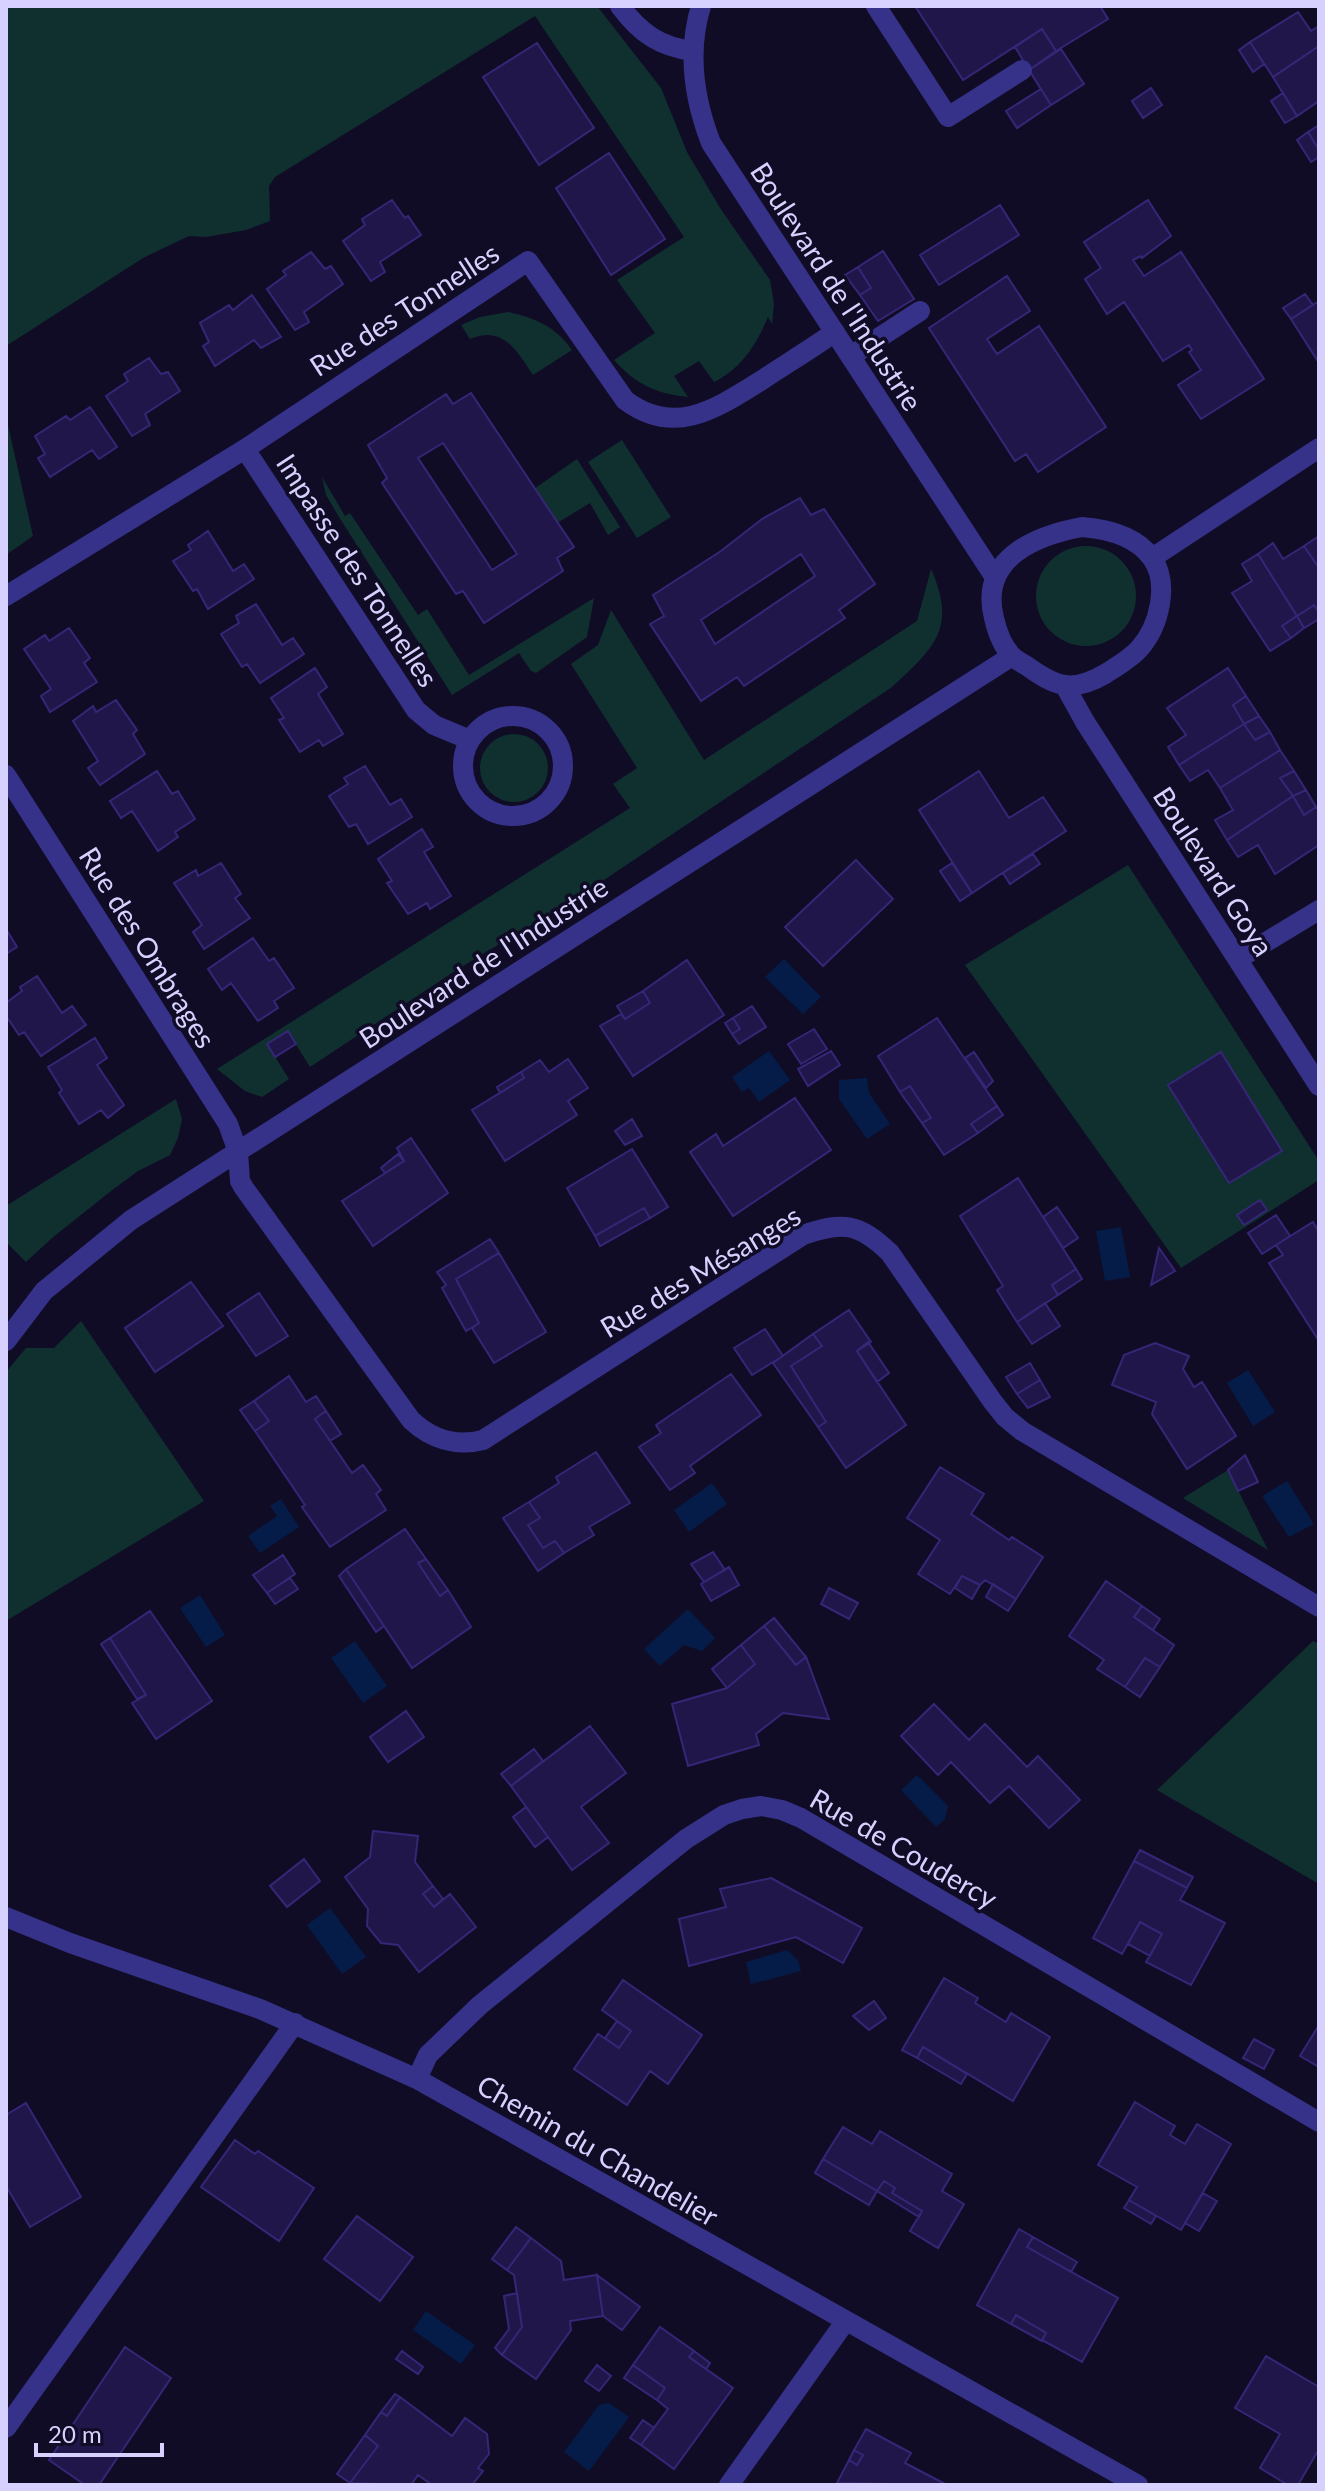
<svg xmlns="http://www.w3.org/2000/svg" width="1325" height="2491" font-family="Lato,sans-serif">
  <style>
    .green { fill: #0f302f }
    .water { fill: #041c47 }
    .building { fill: #211649; stroke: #362677; stroke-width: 2; fill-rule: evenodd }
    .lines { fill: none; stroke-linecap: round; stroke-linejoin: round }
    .service { stroke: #36328a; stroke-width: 20 }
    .minor { stroke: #36328a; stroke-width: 20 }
    .tertiary { stroke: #36328a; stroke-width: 20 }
    .labels { text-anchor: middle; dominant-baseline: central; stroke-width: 7; stroke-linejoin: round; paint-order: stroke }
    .street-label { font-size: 28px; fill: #d7d1ff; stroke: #110c26 }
  </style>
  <rect width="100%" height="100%" fill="#110c26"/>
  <!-- green -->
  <path class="green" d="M6 6H597L661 88 687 152 720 208 770 280 774 304 772 324 768 317C756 345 742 368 714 382L699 361 674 376 688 397C657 394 635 384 614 360L655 333 617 280 684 237 535 16 275 177 269 186 270 221 246 230 206 237 189 236 143 258 6 346Z
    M508 312C535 318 555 326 572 350L533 375C517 351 503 325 470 339L461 325 480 317Z
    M6 416 33 536 6 555Z
    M622 440 671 517 637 538 588 462Z
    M577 459 620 527 608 535 590 503 557 523 534 489Z
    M322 477 345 516 350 513 418 615 427 609 469 675 594 598 587 637 536 673 531 671 519 653 452 695 339 517 326 495Z
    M1036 596a50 50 0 1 1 100 0a50 50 0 1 1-100 0Z
    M931 569C957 628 935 647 892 687L583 894 458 969 310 1067 288 1032 267 1044 289 1079 262 1097 245 1091 217 1069 630 808 613 784 637 768 571 664 598 645 611 610 704 760 917 621Z
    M480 768a34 34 0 1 1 68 0a34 34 0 1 1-68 0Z
    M1128 865 1319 1161V1180L1181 1268 965 965Z
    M176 1099 182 1119 178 1138 170 1155 138 1171 111 1191 52 1238 26 1262 6 1242V1206Z
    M81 1321 204 1501 6 1621V1372L26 1348H54Z
    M1228 1470 1268 1550 1183 1498Z
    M1313 1641 1319 1644V1884L1157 1790Z"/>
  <!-- water -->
  <path class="water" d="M784 959 821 997 803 1014 765 977Z
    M769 1051 790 1080 759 1102 749 1088 742 1092 732 1077Z
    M867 1078 869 1093 890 1124 867 1139 839 1099V1080Z
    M1121 1227 1130 1277 1105 1281 1096 1231Z
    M1248 1370 1275 1412 1253 1426 1227 1383Z
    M1287 1481 1314 1524 1289 1537 1262 1496Z
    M712 1483 727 1504 689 1532 674 1510Z
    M281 1499 299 1527 260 1553 248 1536 277 1516 270 1506Z
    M200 1595 225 1635 206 1647 180 1608Z
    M688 1609 715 1638 702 1651 684 1645 660 1666 644 1649Z
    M355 1641 387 1686 363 1703 331 1658Z
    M917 1775 948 1806 945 1819 936 1827 901 1790Z
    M330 1908 366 1957 342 1974 307 1925Z
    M787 1950 798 1960 801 1971 751 1984 746 1962Z
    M426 2311 475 2345 461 2364 413 2330Z
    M609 2403 629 2417 589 2471 564 2452 599 2405Z"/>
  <!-- building -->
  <path class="building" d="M915 6H1100L1108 19 1056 51 1042 29 963 80Z
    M1298 12 1311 31 1319 26V46L1273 77 1250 42Z
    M1042 29 1056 51 1029 70 1015 47Z
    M1250 42 1264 64 1253 72 1239 50Z
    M537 43 594 128 539 165 483 77Z
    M1319 46V101L1297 116 1273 77Z
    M1061 49 1084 84 1051 105 1029 70Z
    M1151 88 1162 105 1143 118 1132 101Z
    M1041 89 1051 105 1017 128 1006 111Z
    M1283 93 1297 116 1285 123 1271 101Z
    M1319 125V150L1308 132Z
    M1308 132 1319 150V157L1311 162 1297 140Z
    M609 153 665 239 611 275 556 188Z
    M392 200 405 218 408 216 421 235 380 262 385 272 371 281 343 241 365 225 362 219Z
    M1148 200 1171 236 1142 258 1141 256 1133 260 1144 276 1181 252 1264 379 1201 419 1178 385 1201 370 1189 352 1192 350 1189 345 1163 361 1124 302 1107 314 1085 279 1101 268 1084 242Z
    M1000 205 1019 235 939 285 920 255Z
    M883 251 914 299 878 321 860 295 871 288 858 267Z
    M311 252 325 269 331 266 343 284 304 312 309 322 295 330 267 289 286 275 283 271Z
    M858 267 871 288 860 295 845 275Z
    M1007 276 1030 311 987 339 997 354 1039 326 1106 427 1038 472 1026 454 1015 461 929 328Z
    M1305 294 1313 305 1291 319 1283 308Z
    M252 295 281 337 261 348 254 340 215 366 203 346 209 342 200 323 229 305 233 310Z
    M1319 301V363L1291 319Z
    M149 358 161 374 168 372 180 391 145 414 150 425 132 436 106 396 128 381 124 374Z
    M471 393 574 547 557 558 563 571 484 623 463 591 456 594 382 483 387 478 368 445 446 394 453 404ZM443 443 517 554 492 570 418 458Z
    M90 407 117 447 99 459 92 450 50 477 38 458 45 454 35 436 66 416 70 420Z
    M800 498 811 515 824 509 875 584 839 610 845 618 744 686 737 677 701 701 650 624 664 616 653 595 721 551 762 519ZM801 554 815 576 715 644 701 620Z
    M208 531 233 571 244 564 254 579 208 609 197 589 193 591 173 561 191 550 188 545Z
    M1319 536V568L1304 546Z
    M1273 543 1283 559 1304 546 1319 568V612L1314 605 1297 616 1258 554Z
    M1258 554 1297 616 1282 626 1291 638 1270 651 1232 593 1252 581 1242 564Z
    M256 604 282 645 293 638 304 654 260 683 247 664 242 667 221 634 239 623 236 616Z
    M1314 605 1319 612V619L1304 628 1297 616Z
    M1297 616 1304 628 1291 638 1282 626Z
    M69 628 90 658 84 663 97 682 50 712 41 696 51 689 24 649 45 635 49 641Z
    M315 668 327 687 318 694 343 734 323 746 319 740 300 752 279 720 284 718 271 698Z
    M1228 668 1246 696 1233 705 1244 724 1179 765 1168 747 1186 735 1167 708Z
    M1246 696 1259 716 1244 724 1233 705Z
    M116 700 137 730 133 734 145 754 100 785 88 768 98 761 73 721 93 706 96 712Z
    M1259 716 1270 732 1255 740 1244 724Z
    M1244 724 1255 740 1270 732 1280 750 1220 788 1208 770 1190 781 1179 765Z
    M1280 750 1294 771 1280 778 1293 796 1227 840 1215 820 1233 810 1220 788Z
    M365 766 390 805 401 799 412 817 368 844 356 824 349 827 329 796 348 784 344 778Z
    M157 771 172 794 178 791 195 819 175 832 178 837 158 851 132 811 121 818 110 801Z
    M979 771 1009 818 1043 797 1066 831 972 893 919 810Z
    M1294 771 1306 790 1293 796 1280 778Z
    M1306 790 1316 807 1304 815 1293 796Z
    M1293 796 1304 815 1316 807 1319 811V845L1275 874 1258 845 1238 857 1227 840Z
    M422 829 433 847 424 852 451 896 430 909 427 903 408 914 387 883 392 881 378 859Z
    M1033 854 1040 864 1010 884 1003 873Z
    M856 860 893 899 823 966 785 927Z
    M221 863 241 894 235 898 250 918 204 949 193 932 202 925 174 883 196 870 198 876Z
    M952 863 972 893 960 901 940 871Z
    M6 929 17 947 6 954Z
    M253 938 269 961 274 958 294 988 274 1001 278 1008 258 1021 231 983 222 990 208 969Z
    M687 960 724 1015 633 1076 600 1026 621 1014 625 1019 650 1003 643 991Z
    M37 976 62 1013 72 1006 86 1025 41 1056 24 1032 19 1035 6 1016V1003L22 991 20 987Z
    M643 991 650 1003 625 1019 617 1006Z
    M752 1006 766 1027 739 1044 732 1034 740 1029 733 1018Z
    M733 1018 740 1029 732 1034 725 1023Z
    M937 1018 997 1106 971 1124 978 1133 944 1155 922 1123 931 1118 910 1086 900 1092 878 1056Z
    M814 1029 827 1049 801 1064 788 1044Z
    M288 1031 296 1044 275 1057 267 1044Z
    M95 1038 107 1058 97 1065 124 1105 108 1118 101 1110 79 1124 59 1093 62 1090 48 1067Z
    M831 1051 840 1065 808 1086 798 1069Z
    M974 1052 993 1081 986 1088 965 1058Z
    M1221 1052 1282 1151 1229 1183 1168 1085Z
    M568 1059 588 1088 568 1101 577 1115 505 1161 472 1110 524 1078 521 1072 540 1060 549 1072Z
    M521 1072 524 1078 500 1093 497 1087Z
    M910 1086 931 1118 922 1123 900 1092Z
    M795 1098 831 1150 733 1216 690 1152 716 1134 723 1146Z
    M997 1106 1003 1115 978 1133 971 1124Z
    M632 1119 642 1136 625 1145 615 1131Z
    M411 1138 448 1193 373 1246 342 1201 404 1161 397 1148Z
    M632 1149 668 1207 650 1218 644 1208 595 1236 567 1188Z
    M398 1154 404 1161 385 1173 381 1168Z
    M1018 1178 1076 1269 1052 1285 1058 1295 1017 1322 997 1290 1003 1286 960 1216Z
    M1260 1200 1267 1210 1244 1225 1237 1215Z
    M1057 1207 1078 1238 1063 1248 1043 1217Z
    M644 1208 650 1218 600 1246 595 1236Z
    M1276 1215 1290 1236 1262 1254 1248 1233Z
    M1313 1222 1319 1232V1341L1269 1263 1283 1255 1276 1245Z
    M490 1239 499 1253 456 1279 479 1323 466 1331 442 1288 446 1285 437 1272Z
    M1159 1248 1175 1271 1151 1285Z
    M499 1253 546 1332 494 1363 472 1328 479 1323 456 1279Z
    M1076 1269 1082 1279 1058 1295 1052 1285Z
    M191 1282 223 1326 155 1372 125 1328Z
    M259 1293 288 1336 256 1356 227 1314Z
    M1045 1303 1060 1326 1032 1344 1017 1322Z
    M849 1310 871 1342 857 1351 906 1425 846 1468 818 1427 826 1422 791 1366 822 1346 813 1334Z
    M765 1329 783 1356 752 1375 734 1348Z
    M813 1334 822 1346 791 1366 826 1422 818 1427 773 1363Z
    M868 1342 889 1373 877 1382 857 1351Z
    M1155 1343 1189 1356 1183 1369 1194 1387 1202 1382 1236 1436 1187 1469 1152 1414 1156 1402 1112 1385 1124 1355Z
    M1030 1363 1040 1380 1017 1394 1006 1377Z
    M731 1374 761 1415 690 1466 695 1473 670 1490 639 1447 661 1433 656 1425Z
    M289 1376 306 1402 316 1396 326 1411 315 1419 352 1473 363 1465 381 1490 376 1494 386 1510 330 1547 302 1507 305 1505 255 1431 269 1421 254 1401Z
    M1040 1380 1050 1397 1028 1408 1017 1394Z
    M254 1401 269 1421 255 1431 240 1410Z
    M326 1411 341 1434 330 1441 315 1419Z
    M596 1452 630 1503 589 1527 594 1535 564 1553 555 1541 543 1548 528 1525 540 1518 529 1502 559 1483 556 1477Z
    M1245 1455 1258 1482 1238 1491 1228 1470Z
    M940 1467 984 1494 971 1514 1009 1540 1012 1537 1043 1557 1016 1599 985 1580 980 1585 962 1576 950 1594 918 1574 940 1540 907 1518Z
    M529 1502 540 1518 528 1525 543 1548 555 1541 564 1553 538 1571 503 1518Z
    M405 1529 426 1559 418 1563 440 1596 448 1590 471 1627 412 1668 346 1569Z
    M713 1552 725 1570 704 1582 691 1564Z
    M283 1555 295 1574 267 1593 253 1575Z
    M426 1559 448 1590 440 1596 418 1563Z
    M729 1567 739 1585 711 1601 701 1584Z
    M346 1569 384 1626 376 1632 339 1576Z
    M962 1576 980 1585 972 1599 955 1588Z
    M290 1578 298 1589 275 1604 267 1593Z
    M1106 1581 1142 1606 1134 1617 1174 1645 1160 1667 1145 1658 1125 1687 1097 1669 1104 1660 1069 1636Z
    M993 1584 1016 1599 1008 1611 986 1597Z
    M829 1588 858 1603 849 1619 821 1604Z
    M1142 1606 1160 1619 1153 1630 1134 1617Z
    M150 1611 212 1701 156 1739 132 1703 146 1695 110 1638Z
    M774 1618 806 1657 796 1665 764 1626Z
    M764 1626 796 1665 806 1657 829 1719 783 1713 756 1734 759 1745 688 1766 672 1704 727 1688 755 1664 741 1645Z
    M110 1638 146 1695 137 1699 101 1644Z
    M741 1645 755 1664 727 1688 712 1669Z
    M1145 1658 1160 1667 1140 1697 1125 1687Z
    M934 1704 969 1740 985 1724 1027 1767 1038 1756 1080 1800 1049 1828 1009 1786 990 1803 951 1762 938 1775 901 1736Z
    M406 1711 424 1737 388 1762 370 1737Z
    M590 1726 626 1773 581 1807 609 1843 572 1870 511 1786Z
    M534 1749 543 1761 511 1786 501 1774Z
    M526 1807 548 1837 535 1847 513 1817Z
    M373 1831 418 1836 415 1862 433 1886 423 1894 434 1907 450 1894 476 1927 419 1972 398 1945 381 1943 367 1926 368 1909 345 1877 370 1857Z
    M1140 1850 1193 1877 1187 1888 1134 1861Z
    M304 1859 320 1881 287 1907 270 1886Z
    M1134 1861 1187 1888 1180 1900 1225 1923 1191 1985 1146 1962 1162 1934 1140 1922 1122 1954 1093 1938Z
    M771 1878 862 1928 843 1963 796 1937 689 1966 679 1919 726 1907 720 1889Z
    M433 1886 443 1899 434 1907 423 1894Z
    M1140 1922 1162 1934 1150 1956 1128 1944Z
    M944 1978 978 1998 975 2003 1006 2022 1011 2013 1050 2037 1013 2101 923 2047 917 2058 902 2050Z
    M623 1980 702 2035 668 2084 650 2071 627 2105 574 2069 598 2034 619 2048 631 2031 602 2010Z
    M874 2001 886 2018 869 2030 853 2016Z
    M617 2021 631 2031 619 2048 605 2038Z
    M1319 2025V2067L1300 2056Z
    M1254 2039 1274 2050 1264 2069 1243 2058Z
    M923 2047 967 2074 961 2084 917 2058Z
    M1135 2102 1175 2126 1170 2135 1185 2144 1197 2124 1231 2144 1181 2230 1129 2200 1137 2187 1098 2165Z
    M26 2103 81 2197 30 2227 6 2186V2115Z
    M843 2127 872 2144 880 2131 952 2174 942 2191 964 2204 938 2248 910 2231 922 2211 892 2193 895 2188 884 2181 877 2191 823 2159Z
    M235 2140 255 2154 258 2151 314 2188 279 2241 201 2187Z
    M823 2159 877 2191 869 2205 815 2173Z
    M884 2181 895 2188 892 2193 922 2211 919 2217 877 2191Z
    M1203 2193 1217 2201 1199 2231 1185 2223Z
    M1129 2200 1156 2216 1151 2224 1124 2208Z
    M357 2216 413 2257 380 2301 324 2259Z
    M516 2227 531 2238 507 2270 492 2259Z
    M1019 2229 1033 2237 1027 2247 1118 2298 1082 2362 1042 2340 1046 2333 1016 2315 1011 2324 977 2305Z
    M1033 2237 1077 2262 1071 2272 1027 2247Z
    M531 2238 561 2261 564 2280 597 2275 603 2316 570 2321 571 2330 536 2379 502 2355 522 2327 514 2275 507 2270Z
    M597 2275 640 2307 622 2330 603 2316Z
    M517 2293 522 2327 502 2355 495 2348 509 2329 504 2296Z
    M1016 2315 1046 2333 1042 2341 1011 2324Z
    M660 2327 694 2351 689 2357 733 2388 674 2469 641 2445 668 2409 657 2400 665 2388 633 2365Z
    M125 2347 171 2378 99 2485H85L49 2460Z
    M402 2351 423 2367 418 2374 396 2359Z
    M694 2351 710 2363 706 2369 689 2357Z
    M1266 2356 1319 2387V2449L1298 2485H1288L1260 2468 1280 2434 1235 2408Z
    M597 2365 611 2376 599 2391 585 2381Z
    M633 2365 665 2388 657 2400 624 2378Z
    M395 2394 400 2397 387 2416 381 2412Z
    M400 2397 452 2436 465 2418 487 2434 489 2454 478 2468 483 2471 472 2485H432L418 2475 411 2485 350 2483 378 2446 365 2435 381 2412 387 2416Z
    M643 2420 654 2428 641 2445 630 2438Z
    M866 2429 911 2453 905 2463 947 2485 837 2483 849 2460 857 2465 863 2455 854 2450Z
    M365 2435 378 2446 350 2483 337 2474Z
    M854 2450 863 2455 857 2465 849 2460Z"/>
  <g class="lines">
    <!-- service -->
    <path class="service" d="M620 6C640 33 660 47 693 51
      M876 6 948 117 1022 70
      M851 356 920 311
      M6 2428 295 2023"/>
    <!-- minor -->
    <path class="minor" d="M701 6C687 52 694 99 711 143L994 576
      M245 449 416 710 434 725 470 740
      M1082 527C1107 529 1136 536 1152 558 1170 584 1159 627 1139 649 1130 659 1116 667 1105 674 1093 681 1079 687 1065 685 1051 683 1038 674 1027 666 1022 663 1016 660 1012 656 1002 646 997 631 994 618 979 559 1034 536 1082 527Z
      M1152 558 1319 448
      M6 596 245 449 528 261 625 400C675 438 717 408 762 380 786 364 811 349 835 332
      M1065 686 1085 722 1319 1086
      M463 766a50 50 0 1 1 100 0a50 50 0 1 1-100 0Z
      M6 775 228 1124 238 1152 240 1181 244 1188 411 1420C431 1439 456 1447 483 1440L803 1235C843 1221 859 1223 890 1253L993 1402 1005 1417 1022 1431 1319 1607
      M1238 959 1319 910
      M6 1341 44 1291 131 1220 1012 656
      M417 2079 428 2055 480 2005 686 1839 724 1815 742 1809 761 1806 782 1810 801 1818 1319 2122
      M729 2485 845 2322"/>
    <!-- tertiary -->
    <path class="tertiary" d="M6 1917 70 1943 260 2009 417 2079 1138 2485"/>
  </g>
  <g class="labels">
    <!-- street labels -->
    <g class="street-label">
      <text transform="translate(837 286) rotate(57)">Boulevard de l'Industrie</text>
      <text transform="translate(404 309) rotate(-33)">Rue des Tonnelles</text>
      <text transform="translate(358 570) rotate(57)">Impasse des Tonnelles</text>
      <text transform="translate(1214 871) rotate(57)">Boulevard Goya</text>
      <text transform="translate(148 947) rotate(58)">Rue des Ombrages</text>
      <text transform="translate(483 962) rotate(-33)">Boulevard de l'Industrie</text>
      <text transform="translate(700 1271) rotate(-31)">Rue des Mésanges</text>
      <text transform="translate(904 1848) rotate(30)">Rue de Coudercy</text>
      <text transform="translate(598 2150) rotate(30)">Chemin du Chandelier</text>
    </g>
  </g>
  <!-- border -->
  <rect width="1325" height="2491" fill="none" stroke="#d7d1ff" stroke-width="16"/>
  <!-- scale -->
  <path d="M36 2443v12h126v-12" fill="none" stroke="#d7d1ff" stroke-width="4"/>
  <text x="48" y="2443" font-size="24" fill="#d7d1ff" stroke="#110c26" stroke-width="6" paint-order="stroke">20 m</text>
</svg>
